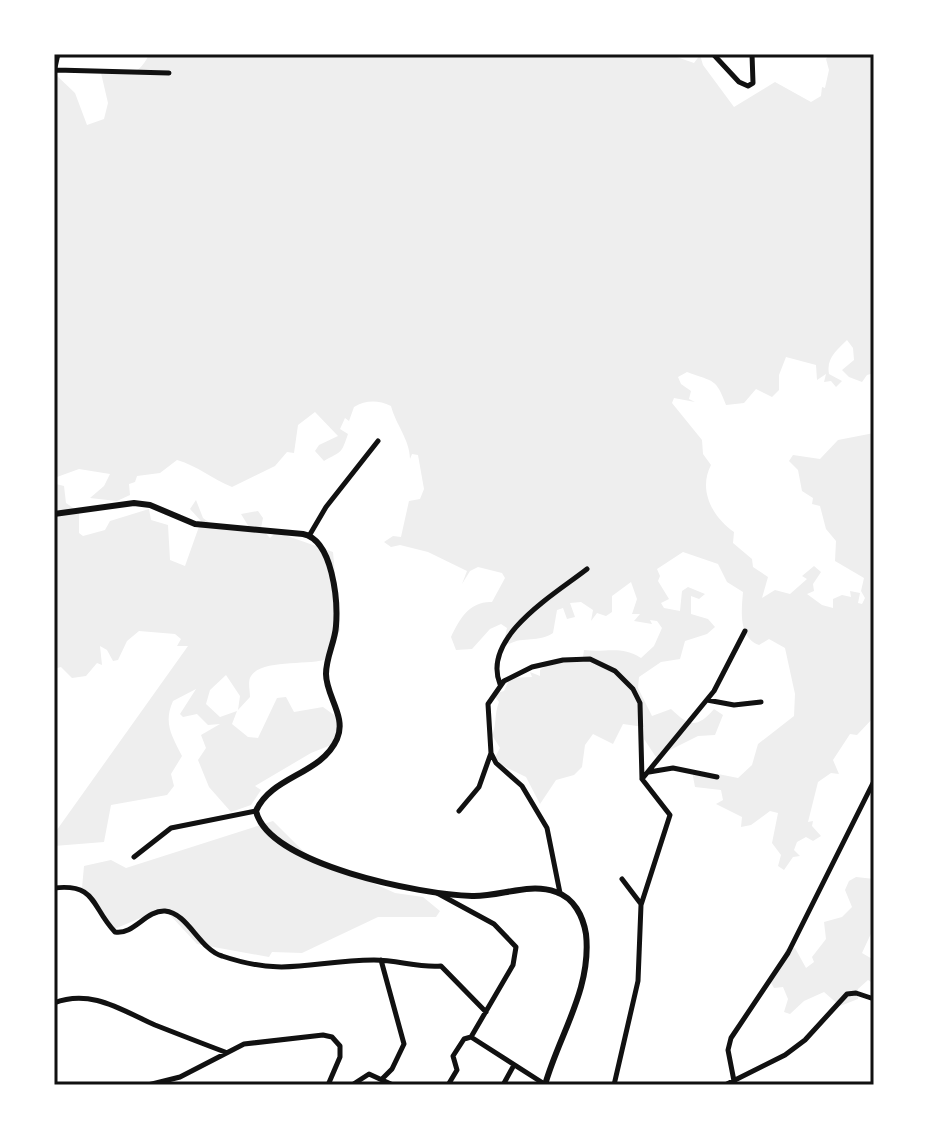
<svg xmlns="http://www.w3.org/2000/svg" width="928" height="1139" font-family="'Fira Sans Condensed',sans-serif">
  <style>
    .green { fill: #eee }
    .lines { fill: none; stroke-linecap: round; stroke-linejoin: round }
    .minor { stroke: #111; stroke-width: 5 }
    .secondary { stroke: #111; stroke-width: 6 }
    .neatline { fill: none; stroke: #111; stroke-width: 3 }
  </style>
  <rect width="100%" height="100%" fill="#fff"/>
  <!-- green -->
  <path class="green" d="M149 54H668L694 63 700 55 703 65 734 107 775 82 811 102 821 96 822 87 825 88 829 70 826 59 830 54H874V373L867 375 862 382 849 377 842 370 854 360 853 348 847 340C837 350 826 358 829 374L842 381 836 387 831 381 824 382 826 374 817 380 816 365 786 357 779 375V390L772 397 756 389 744 403 726 405C716 378 714 382 687 372L678 377 681 384 691 391 689 399 695 402 674 398 672 403 702 440 703 454 711 465C697 492 715 519 734 532L733 543 752 559 753 567 768 577 762 598 775 590 790 594 807 579 802 576 814 566 821 572 813 584 814 591 807 594 822 605 833 608V599L842 595 851 597 850 591 860 593 858 603 862 604 865 598 861 591 864 578 835 561 836 541 826 529 820 506 812 504 813 498 802 491 798 470 789 461 793 455 820 459 838 440 874 433V717L857 735 850 734 833 760 839 774 831 773 818 782 808 822 813 821 812 826 821 836 813 841 806 837 797 842 794 850 800 856 793 857 784 870 778 866 781 855 772 843 778 813 770 811 751 825 741 827 742 817 716 804 723 800 721 790 695 787 692 771 712 777 718 774 738 778 752 765 758 744 794 716 795 694 785 648 769 639 759 645C737 637 742 607 743 592L727 582 718 564 683 552 657 569 660 576 658 581 669 599 661 603 664 608 680 611 682 591 688 587 705 594 699 599 691 596V614L708 619 715 627 707 634 685 641 680 659 661 662 639 677 638 688 652 716 671 709C688 725 696 730 714 709L723 715 715 735 698 736 656 757 644 739V727L623 724 613 744 593 734 585 745 582 767 574 775 556 780 540 804 526 777 493 761 500 748 492 735C497 724 494 714 499 702L493 694 504 691 510 678 532 677 530 672 540 676V670L555 659 583 657 584 650C606 653 621 645 641 658L654 646 662 628 657 621 650 620 652 624 634 621 640 614H632L637 599 631 582 612 596V612L606 616 597 613 591 621 593 610 581 602 570 603 575 617 567 619 563 608 557 610 553 633C538 643 524 636 509 644L504 641 507 628 501 624 490 629 472 649 456 650 451 637C460 618 470 601 492 602L505 578 502 573 478 567 470 571 462 584 467 571 428 552 400 545 391 547 384 542 393 536 401 537 409 501 420 499 424 489 418 455 412 454 410 459C410 440 396 425 391 406 378 400 366 400 354 407L349 421 345 418 340 429 348 434C341 454 343 450 324 461L315 451 319 445 338 436 315 412 298 425 294 453 287 452 275 466 232 487C212 479 198 466 177 460L160 473 137 476 135 482 129 484 130 495 117 501 90 498 104 486 110 474 79 469 57 477 56 484 64 486 66 503 79 512V533L83 536 105 530 110 521 149 509 151 520 168 525 170 560 185 566 201 521 190 509 196 500 203 518 217 528 252 532 241 514 258 511 263 518 261 528 270 538 276 532 333 552 340 630 327 659C310 666 258 658 250 678 248 683 250 691 250 697L238 710 240 696 226 675 210 690 206 704 220 717 237 711 232 724 248 737 258 738 277 698 286 697 294 712 323 707 341 720 331 745 311 753 255 786 261 790 251 805 231 812 209 787 198 760 206 748 201 735 220 724 208 725 197 714 183 717 180 714 196 689 173 701C163 723 172 736 182 756L171 774 174 786 167 795 111 805 104 842 54 846V834L188 646H177L181 639 175 634 139 631 127 641 118 660 113 661 107 650 100 646 102 665 97 663 86 676 72 678 61 667 54 669V73L75 93 87 125 104 119 108 103 101 73 105 69C124 78 140 76 149 54Z
    M273 821 305 853 395 893 423 897 440 911 436 917H378L302 953 272 952 269 957 197 944 169 914 157 911 112 930 82 888 84 866 111 860 126 868Z
    M856 877 874 879V927L862 953 874 960V984L868 980 858 989V999L840 1006 824 992 804 1001 790 1014 784 1012 788 999 783 987 774 988 770 981 779 969 786 949 795 948 806 968 814 962 812 957 826 939 824 922 842 917 852 907 845 890 849 881Z"/>
  <g class="lines">
    <!-- minor -->
    <path class="minor" d="M713 54 739 82 748 86 753 83 752 54
      M56 70 169 73
      M54 72 58 54
      M309 536 326 507 378 441
      M500 684C481 637 555 594 587 569
      M707 700 734 705 761 702
      M649 772 673 768 717 777
      M642 779 714 691 745 631
      M459 811 479 787 491 753
      M134 857 171 828 256 811
      M622 879 641 904
      M54 888C97 883 91 907 115 932 134 935 146 910 165 911 188 913 199 949 222 956 287 978 313 960 374 960 398 960 418 968 441 966L486 1012
      M437 893 494 924 516 947 513 965 471 1037
      M560 893 547 828 522 786 496 763 491 753 488 704 504 681 532 667 563 660 590 659 615 671 633 689 640 703 642 779 670 815 641 905 638 981 614 1085
      M381 960 404 1044 392 1069 383 1078
      M54 1003C91 988 123 1011 155 1025 178 1034 201 1043 225 1052
      M471 1037 546 1085
      M734 1081 728 1050 731 1038 788 953 874 781
      M148 1085 180 1077 244 1044 323 1035 332 1037 340 1046V1057L328 1085
      M352 1085 369 1074 393 1085
      M448 1085 457 1070 453 1056 464 1039 471 1037
      M503 1085 514 1065
      M725 1085 785 1055 805 1040 847 994 856 993 874 999"/>
    <!-- secondary -->
    <path class="secondary" d="M54 514 134 503 150 505 195 524 303 534C333 540 338 601 336 626 335 642 326 657 326 674 326 696 347 717 337 739 321 775 271 776 256 811 268 865 423 895 472 896 500 897 529 882 556 892 574 898 583 916 586 934 592 989 559 1035 545 1085"/>
  </g>
  <!-- border -->
  <rect width="928" height="1139" fill="none" stroke="#ffffff" stroke-width="112"/>
  <rect x="56" y="56" width="816" height="1027" class="neatline"/>
</svg>
